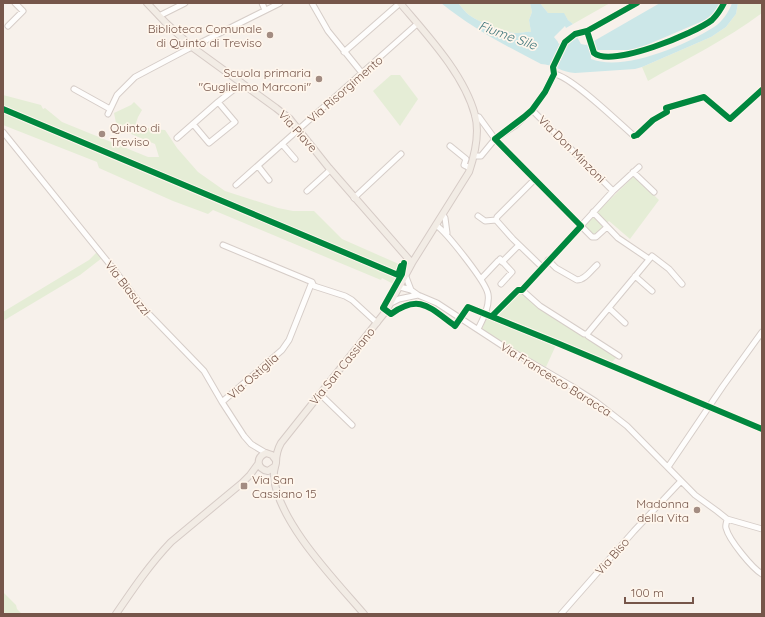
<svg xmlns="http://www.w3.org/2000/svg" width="765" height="617" font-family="Quicksand,sans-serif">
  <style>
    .green { fill: #e5edd6 }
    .water { fill: #cce7e8 }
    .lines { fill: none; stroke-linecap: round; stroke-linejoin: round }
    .minor-casing { stroke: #d6cdc8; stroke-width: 7 }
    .major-casing { stroke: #d6cbc6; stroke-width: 8 }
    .minor { stroke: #fefdfc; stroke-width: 5 }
    .major { stroke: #f2ece5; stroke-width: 6 }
    .cycleway-casing { stroke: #fff6ec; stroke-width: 8 }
    .cycleway { stroke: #00873e; stroke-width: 6 }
    .poi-dot { fill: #a38c82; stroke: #fff6ec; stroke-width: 1.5 }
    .labels { text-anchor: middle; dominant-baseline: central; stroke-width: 3.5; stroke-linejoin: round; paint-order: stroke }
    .poi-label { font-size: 12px; fill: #76564a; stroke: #fff6ec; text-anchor: end }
    .street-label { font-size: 12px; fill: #76564a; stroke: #fff6ec }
    .water-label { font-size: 13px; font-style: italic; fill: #3e767b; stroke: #fff6ec }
  </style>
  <rect width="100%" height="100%" fill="#f7f1eb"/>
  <!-- green -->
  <path class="green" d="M458 3H530L532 12 529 20 531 32C526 31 523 33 519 33 506 34 479 22 469 15 465 12 462 7 458 3Z
    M540 3H610L573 24 568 20 564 14 548 13Z
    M738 3H762V13C726 40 686 59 648 81L642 67 711 37 726 27 736 14Z
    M391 75H400L418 99 400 126 373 91Z
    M3 95 41 105 43 109 45 108 62 122 148 157H159L155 144 117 128 114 113 131 105 134 102 142 110 138 117 136 123C145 129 155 129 165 130L177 148 198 172 225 191 278 208 293 211H314L342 239 401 265 406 264 408 265 397 286 382 278 381 280 213 210 208 214 173 201 99 168 97 162 3 125Z
    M634 176 659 200 630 239 609 221 594 235 584 225Z
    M97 252 102 258 80 275 3 321V312L89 260Z
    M520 289 524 293 618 356 612 362 578 348 487 313 489 311 496 313Z
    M487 317 556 345 546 367 501 342 482 329Z
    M3 592 16 605 17 609 22 614H3Z"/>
  <!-- water -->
  <path class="water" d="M441 3H458C462 7 465 12 469 15 479 22 506 34 518 33 523 33 526 31 531 32L529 20 532 12 530 3H540L548 13H564L568 20 573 24 566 28 565 26 554 37 558 42V43L565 47 577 37 581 44 586 45 589 43 593 52 591 51V59C624 72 686 45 714 27 722 22 729 12 732 3H738L736 14 726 27 711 37 642 67 635 69 575 73C563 73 553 64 541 64 506 46 472 28 441 3Z
    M660 3H720L714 13 705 20 635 50H596L594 41Z"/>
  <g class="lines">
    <!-- minor casing -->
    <g class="minor-casing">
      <path id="minor" d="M262 3 265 10
        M312 3 328 31 362 73
        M159 16 185 3
        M8 26 23 11 15 3
        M575 34 587 31 637 3
        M344 52 400 3
        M554 74C571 76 619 123 634 136
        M74 89 110 109
        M532 110 613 191 522 290 540 306 584 334H587L588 336 619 356
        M108 114 117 95 135 77 188 49 280 3
        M475 116 479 117 495 139 592 237H596L607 227
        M193 124 209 143 235 122 218 102
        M3 132 116 272 145 310 204 371 222 402 244 436 251 444 266 453
        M177 138 218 102 242 83
        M282 144 295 159
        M450 146 466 159 464 165 470 168
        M474 156H481L495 139 516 125 532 110 545 92 554 74 553 67
        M258 166 269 180
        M633 172 654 192
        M535 179 497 217 496 220 513 239 542 267
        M236 185 417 24
        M307 191 330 170
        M613 191 639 167
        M354 198 401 154
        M593 212 618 238 649 259
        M443 215 445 218 447 233
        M478 216 485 221 496 220
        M436 225C447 233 486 282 488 294 490 306 483 319 478 329
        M223 245 312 282 314 286 345 296 352 300 377 323
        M500 259 512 272 501 284
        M548 260 556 268 577 280C585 280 591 270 597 265
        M502 262 519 245
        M635 276 652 291
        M406 277 411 290
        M481 279 498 261
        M400 287 411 290 418 295 437 303 506 348 573 387 595 401 627 426 695 495 717 511 727 519 762 529
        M391 303 399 299 418 295
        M609 308 625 323
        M587 334 652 256 669 269 682 284
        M320 394 352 425
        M222 402 282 350 289 340 312 282
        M668 467 723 386 762 332
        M727 519C727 522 725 525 726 528 729 540 752 568 762 574
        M561 614 634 531 681 481"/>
    </g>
    <!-- major casing -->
    <g class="major-casing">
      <path id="major" d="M147 3 166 23 192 47 276 108 290 119 329 168 412 263
        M274 467 268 471C257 469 255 458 266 453L272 455 275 459
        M116 614C133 589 150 564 171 542L242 483 250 475 258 464
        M364 614C335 580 279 523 274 478 273 472 275 468 276 463 276 455 277 450 281 443L386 311 412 263 469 172C475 154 480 133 475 115 464 74 427 35 400 3"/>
    </g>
    <!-- minor -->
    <use href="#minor" class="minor"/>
    <!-- major -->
    <use href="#major" class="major"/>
    <!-- cycleway casing -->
    <g class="cycleway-casing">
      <path id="cycleway" d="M587 31 594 53C612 68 695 33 712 20 717 15 721 9 724 3
        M3 109 398 275 401 266
        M634 136 637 135 653 120 667 112 666 108 704 97 730 119 762 90
        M404 263 402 274 383 308 391 314C420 293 430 308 455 326L468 307 557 343 762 429
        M492 316 518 290H522L581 226 495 139 524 117 532 110 545 92 554 74 553 67 565 42 575 34 587 31 637 3"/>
    </g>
    <!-- cycleway -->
    <use href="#cycleway" class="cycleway"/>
  </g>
  <!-- markers -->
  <g class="poi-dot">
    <circle cx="270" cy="35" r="4"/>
    <circle cx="319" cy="79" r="4"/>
    <circle cx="102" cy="134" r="4"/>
    <rect x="240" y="482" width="8" height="8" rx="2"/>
    <circle cx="697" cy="510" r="4"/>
  </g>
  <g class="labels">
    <!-- poi labels -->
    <g class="poi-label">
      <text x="262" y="28">Biblioteca Comunale<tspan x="262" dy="14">di Quinto di Treviso</tspan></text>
      <text x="311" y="72">Scuola primaria<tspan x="311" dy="14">"Guglielmo Marconi"</tspan></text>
      <text x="110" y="127" text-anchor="start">Quinto di<tspan x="110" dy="14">Treviso</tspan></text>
      <text x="252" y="479" text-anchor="start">Via San<tspan x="252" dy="14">Cassiano 15</tspan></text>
      <text x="689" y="503">Madonna<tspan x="689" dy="14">della Vita</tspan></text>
    </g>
    <!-- street labels -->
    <g class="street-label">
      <text transform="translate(345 89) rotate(-41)">Via Risorgimento</text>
      <text transform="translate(298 131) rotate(48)">Via Piave</text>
      <text transform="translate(572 149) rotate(45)">Via Don Minzoni</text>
      <text transform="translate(128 288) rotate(52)">Via Biasuzzi</text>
      <text transform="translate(342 366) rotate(-51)">Via San Cassiano</text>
      <text transform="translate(253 376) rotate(-41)">Via Ostiglia</text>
      <text transform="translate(556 379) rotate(32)">Via Francesco Baracca</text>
      <text transform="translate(612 556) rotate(-49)">Via Biso</text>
    </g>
    <!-- water labels -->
    <g class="water-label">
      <text transform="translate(508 35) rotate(20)">Fiume Sile</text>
    </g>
  </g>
  <!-- border -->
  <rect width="765" height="617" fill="none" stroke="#76564a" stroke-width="8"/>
  <!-- scale -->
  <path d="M625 597v6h68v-6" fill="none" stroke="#76564a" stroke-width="2"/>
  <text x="631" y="597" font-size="12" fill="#76564a" stroke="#fff6ec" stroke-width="3" paint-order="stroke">100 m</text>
</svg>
